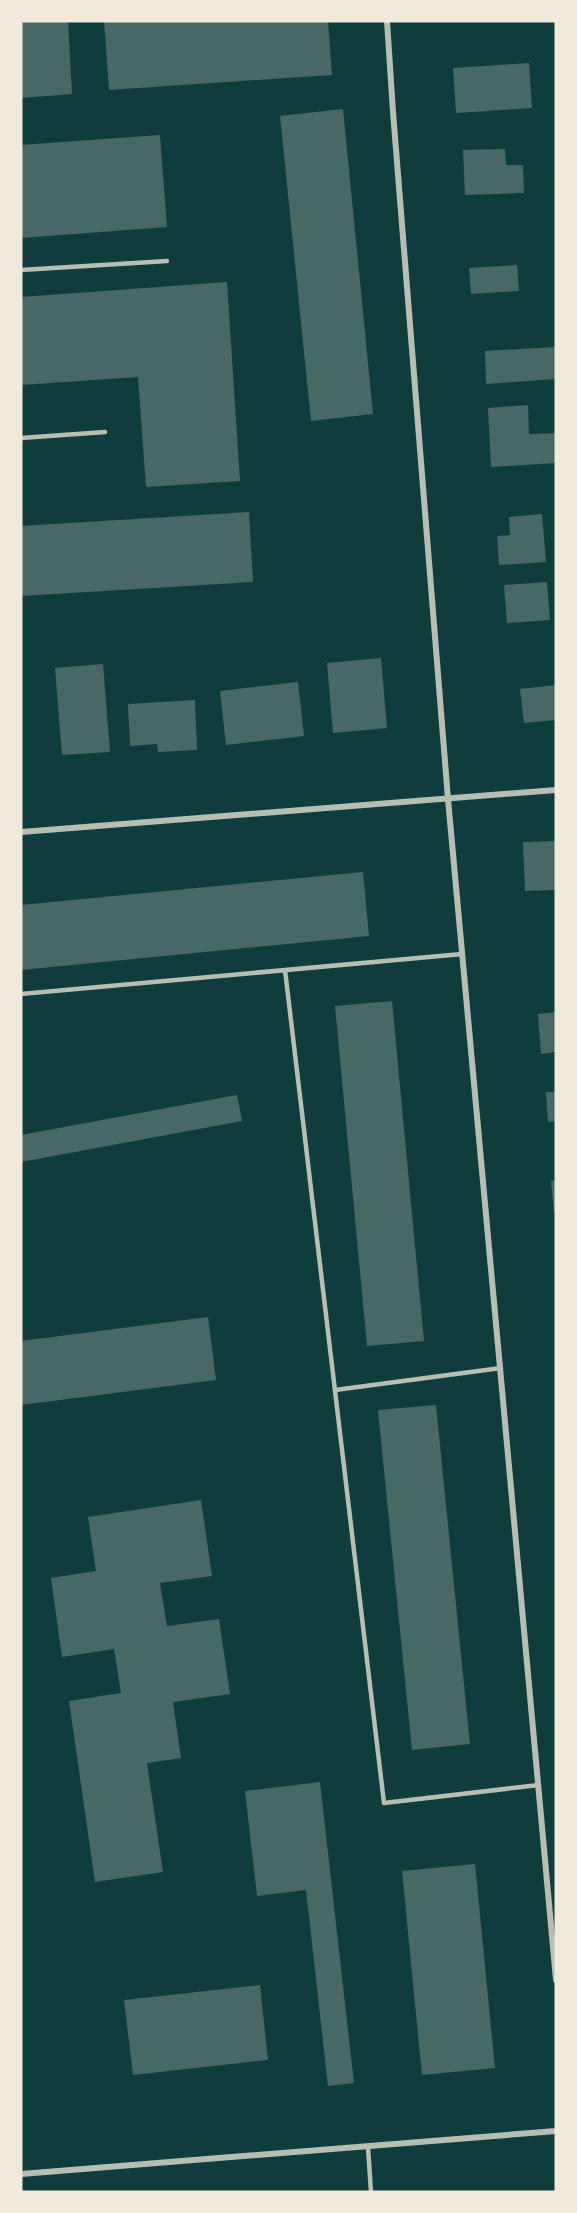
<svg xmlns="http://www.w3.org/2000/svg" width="577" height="2213" font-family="'Source Sans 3',sans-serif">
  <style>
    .building { fill: #486865 }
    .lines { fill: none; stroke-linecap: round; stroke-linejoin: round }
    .service { stroke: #b8beb3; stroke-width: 4.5 }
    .minor { stroke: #b8beb3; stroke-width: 6 }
  </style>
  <rect width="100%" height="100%" fill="#0f3d3e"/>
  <!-- building -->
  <path class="building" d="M21 21H68L72 94 21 98Z
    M104 21H328L332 75 109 90Z
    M529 63 532 108 456 113 453 68Z
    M343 109 373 414 311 421 280 116Z
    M160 135 167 227 21 238V145Z
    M505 149 506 165H523L524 193 465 195 463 150Z
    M517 265 519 291 471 294 469 268Z
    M227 282 240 481 146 487 138 377 21 385V297Z
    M556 347V379L486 384 485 351Z
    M528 405 529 434 556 433V463L491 467 488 408Z
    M249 512 253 582 21 596V526Z
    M542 514 546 562 499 565 497 536 510 535 509 517Z
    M547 582 550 620 507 623 504 585Z
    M381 658 387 728 333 733 327 663Z
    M103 664 110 752 62 755 55 668Z
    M298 682 304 736 226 745 220 691Z
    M556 685V720L524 723 520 689Z
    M195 700 197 750 158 752 157 744 130 746 128 704Z
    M556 841V890L525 891 523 842Z
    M363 872 369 936 21 970V905Z
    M392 1001 424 1341 367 1346 335 1006Z
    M556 1012V1052L541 1054 538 1014Z
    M546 1092H556V1121L548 1122Z
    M237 1095 242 1121 21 1162V1135Z
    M556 1180V1213H554L551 1181Z
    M208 1317 216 1380 21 1405V1341Z
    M436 1405 470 1744 412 1750 378 1410Z
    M201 1500 212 1576 160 1583 167 1626 219 1619 230 1694 173 1702 181 1758 147 1763 163 1872 95 1882 69 1701 121 1693 114 1649 62 1657 51 1578 96 1571 88 1517Z
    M320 1782 354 2083 328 2086 306 1890 257 1896 245 1791Z
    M475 1864 495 2068 422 2075 402 1871Z
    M260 1985 268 2060 133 2075 124 2000Z"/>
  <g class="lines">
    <!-- service -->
    <path class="service" d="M21 270 167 261
      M21 438 105 432
      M285 970 384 1803 539 1785
      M21 994 462 954
      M335 1390 501 1368
      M368 2147 371 2192"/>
    <!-- minor -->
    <path class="minor" d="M387 21 393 112 448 799 556 1980
      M21 832 556 790
      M21 2174 556 2131"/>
  </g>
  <!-- border -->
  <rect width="577" height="2213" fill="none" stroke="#f1e9da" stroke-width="45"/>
</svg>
